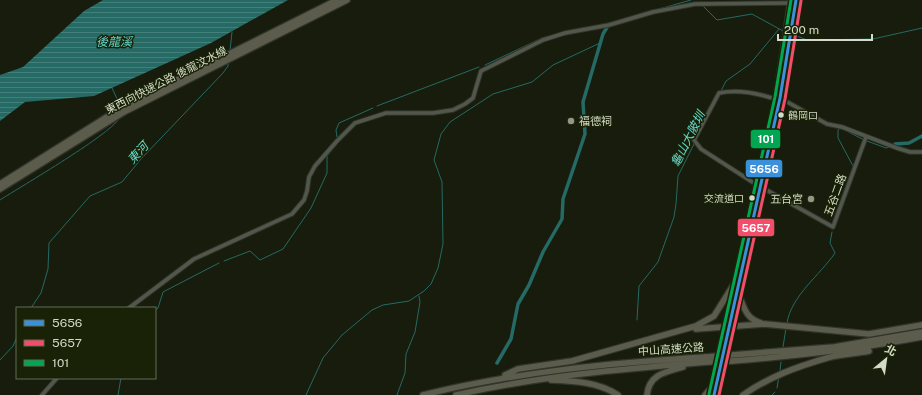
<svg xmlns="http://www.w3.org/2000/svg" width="922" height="395" font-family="'Public Sans','Noto Sans TC',sans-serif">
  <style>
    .water { fill: url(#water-rules) }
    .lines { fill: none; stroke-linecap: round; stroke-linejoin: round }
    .stream { stroke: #256a65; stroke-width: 1 }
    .canal { stroke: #256a65; stroke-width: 3.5 }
    .minor-casing { stroke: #31342b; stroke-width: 5.5 }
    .major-casing { stroke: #31342b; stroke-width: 6 }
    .highway-casing { stroke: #31342b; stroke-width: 8 }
    .minor { stroke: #52574c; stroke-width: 3.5 }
    .major { stroke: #535547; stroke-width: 4.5 }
    .highway { stroke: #5b5c4b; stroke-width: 5.5 }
    .highway-bridge-casing { stroke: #31342b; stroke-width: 8; stroke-linecap: butt }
    .highway-bridge { stroke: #5b5c4b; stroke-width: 5.5 }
    .bus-1-casing { stroke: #192206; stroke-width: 6 }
    .bus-2-casing { stroke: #192206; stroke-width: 6 }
    .bus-3-casing { stroke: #192206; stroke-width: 6 }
    .bus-1 { stroke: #3a90db; stroke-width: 3 }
    .bus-2 { stroke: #f44d6c; stroke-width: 3 }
    .bus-3 { stroke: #00a651; stroke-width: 3 }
    .bus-dot { fill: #d3dac9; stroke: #192206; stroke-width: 1.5 }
    .poi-dot { fill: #919887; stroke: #192206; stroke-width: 1.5 }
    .labels { text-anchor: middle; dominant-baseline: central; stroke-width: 3; stroke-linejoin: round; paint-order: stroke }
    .bus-label { font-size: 10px; fill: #d3dac9; stroke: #192206; text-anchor: start }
    .street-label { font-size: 11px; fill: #d3dac9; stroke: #192206 }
    .poi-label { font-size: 11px; fill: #d3dac9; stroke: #192206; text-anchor: start }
    .water-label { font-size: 12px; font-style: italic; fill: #65d6cf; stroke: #192206 }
    .line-badge { stroke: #192206; stroke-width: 1.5 }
    .badge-label { font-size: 11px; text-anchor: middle; font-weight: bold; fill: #fff }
  </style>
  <defs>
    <pattern id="water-rules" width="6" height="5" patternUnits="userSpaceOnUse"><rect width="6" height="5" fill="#256a65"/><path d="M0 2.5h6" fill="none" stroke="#447f7a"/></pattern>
  </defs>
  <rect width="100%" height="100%" fill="#171c0c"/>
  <!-- water -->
  <path class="water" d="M103 0H288L211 43 94 96 25 102 0 121V75L23 67 84 11Z"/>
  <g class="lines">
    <!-- stream -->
    <path class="stream" d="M702 5 717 20 752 14 783 31
      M659 9 691 0
      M792 34 807 40 873 39 922 28
      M230 51 232 32
      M485 65 542 38 569 31
      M112 88 120 105
      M721 91 726 81 750 64 779 29
      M377 106 479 67
      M840 128 838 130V138L853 166
      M843 129 864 140
      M337 137 336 130 339 123 373 108
      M696 140 701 130
      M867 141 886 148 890 147
      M0 200C20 187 115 132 120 117
      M224 261 250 251 260 260 283 249 311 208 327 173V156L337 144
      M31 308 41 293 48 269 49 243 90 196 122 182 141 159 223 73 228 66V62
      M155 310 158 308 163 292 219 263
      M637 320 639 286 658 262 674 217 676 204 678 176 695 142
      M787 323C791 296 820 275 835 253L830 243 832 232
      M783 347 786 328
      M0 360 13 346 17 337
      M780 371 781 362
      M777 388 779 376
      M118 395 121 378
      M306 395 323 358 342 335 372 310 383 305 409 301 424 291 431 284 438 268 443 244 442 182 434 160 441 134 450 122 493 94 532 82 553 65 600 43
      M397 395 405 373 406 354 415 332 420 302 419 296
      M772 395 775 392"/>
    <!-- canal -->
    <path class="canal" d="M895 144 909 143 922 136
      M497 363 511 339 518 304 529 285 543 252 562 219 563 199 585 134 583 102 603 34 609 24"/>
    <!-- minor casing -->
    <g class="minor-casing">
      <path id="minor" d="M780 98 827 124 842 127 897 148 910 152H922
        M757 185 701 149 694 140 719 93C738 89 757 93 775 99
        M761 187 833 227 866 137
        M129 308 194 259 292 214 304 200 307 191 309 177 315 166 337 141 355 123 386 113H433L453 110 465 104 473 98 481 71 543 40 565 33 609 25 653 12 695 4 790 3
        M42 395 57 378"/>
    </g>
    <!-- major casing -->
    <g class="major-casing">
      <path id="major" d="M709 395 775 99 790 0
        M714 395 780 98 796 0"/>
    </g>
    <!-- highway casing -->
    <g class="highway-casing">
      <path id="highway" d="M0 184 121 108 337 0
        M0 189 124 112 347 0
        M737 291C744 305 744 318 761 323
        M696 329 765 324 869 334 922 325
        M731 355 834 347 922 332
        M732 361C796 356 859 349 922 337
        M505 375 518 369 572 361 696 326 714 316 734 284
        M551 380C575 381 598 382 618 395
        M423 395C516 372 610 363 706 357
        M456 395C539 376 622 369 707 362
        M647 395C649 374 666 372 683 367
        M705 395 711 388
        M743 395C769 377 796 367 827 358 840 354 855 354 869 351"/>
    </g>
    <!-- minor -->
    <use href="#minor" class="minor"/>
    <!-- major -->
    <use href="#major" class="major"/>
    <!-- highway -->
    <use href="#highway" class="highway"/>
    <!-- highway-bridge casing -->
    <g class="highway-bridge-casing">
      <path id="highway-bridge" d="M706 357 731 355
        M707 362 732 361"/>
    </g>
    <!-- highway-bridge -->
    <use href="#highway-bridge" class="highway-bridge"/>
    <!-- bus-1 casing -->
    <g class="bus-1-casing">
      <path id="bus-1" d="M714 395 780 98 796 0"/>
    </g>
    <!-- bus-2 casing -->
    <g class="bus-2-casing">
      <path id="bus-2" d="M719 395 785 99 801 1"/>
    </g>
    <!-- bus-3 casing -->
    <g class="bus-3-casing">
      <path id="bus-3" d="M709 394 775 97 791 0"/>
    </g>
    <!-- bus-1 -->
    <use href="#bus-1" class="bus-1"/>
    <!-- bus-2 -->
    <use href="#bus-2" class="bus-2"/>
    <!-- bus-3 -->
    <use href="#bus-3" class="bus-3"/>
  </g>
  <!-- markers -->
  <g class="bus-dot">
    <circle cx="781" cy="115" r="3.5"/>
    <circle cx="752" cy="198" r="3.5"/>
  </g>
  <g class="poi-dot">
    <circle cx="571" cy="121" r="4"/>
    <circle cx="811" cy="199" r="4"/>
  </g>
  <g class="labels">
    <!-- bus labels -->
    <g class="bus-label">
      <text x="788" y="115">鶴岡口</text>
      <text x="744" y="198" text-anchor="end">交流道口</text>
    </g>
    <!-- street labels -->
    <g class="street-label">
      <text transform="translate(166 80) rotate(-27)">東西向快速公路 後龍汶水線</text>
      <text transform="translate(835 195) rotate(-70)">五谷二路</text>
      <text transform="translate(671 349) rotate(-4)">中山高速公路</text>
    </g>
    <!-- poi labels -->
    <g class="poi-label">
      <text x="579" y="121">福德祠</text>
      <text x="803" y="199" text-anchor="end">五台宮</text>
    </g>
    <!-- water labels -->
    <g class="water-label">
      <text x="114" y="42">後龍溪</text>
      <text transform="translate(688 139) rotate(-63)">龜山大陂圳</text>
      <text transform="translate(138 153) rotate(-48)">東河</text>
    </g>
  </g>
  <g class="line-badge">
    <rect x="750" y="129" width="31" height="20" rx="4" fill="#00a651"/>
    <rect x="745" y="159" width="38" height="19" rx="4" fill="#3a90db"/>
    <rect x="737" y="218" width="38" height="19" rx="4" fill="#f44d6c"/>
  </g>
  <g class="badge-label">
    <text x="766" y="143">101</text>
    <text x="764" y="173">5656</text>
    <text x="756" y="232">5657</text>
  </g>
  <!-- legend -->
  <rect x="16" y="307" width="140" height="72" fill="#192206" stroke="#636c54"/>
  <rect x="24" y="320" width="20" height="6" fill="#3a90db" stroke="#636c54"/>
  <text x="52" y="327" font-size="12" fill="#d3dac9">5656</text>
  <rect x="24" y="340" width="20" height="6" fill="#f44d6c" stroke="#636c54"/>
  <text x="52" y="347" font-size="12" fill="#d3dac9">5657</text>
  <rect x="24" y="360" width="20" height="6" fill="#00a651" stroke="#636c54"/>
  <text x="52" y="367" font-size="12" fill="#d3dac9">101</text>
  <!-- north arrow -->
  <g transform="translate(886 359) rotate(29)" stroke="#192206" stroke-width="3" paint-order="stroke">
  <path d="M0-3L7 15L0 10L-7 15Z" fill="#d3dac9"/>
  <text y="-6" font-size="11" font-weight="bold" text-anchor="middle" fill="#d3dac9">北</text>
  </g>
  <!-- scale -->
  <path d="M778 34v6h94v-6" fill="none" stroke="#d3dac9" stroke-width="2"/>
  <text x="784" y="34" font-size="12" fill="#d3dac9" stroke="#192206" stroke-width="3" paint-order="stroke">200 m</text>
</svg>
